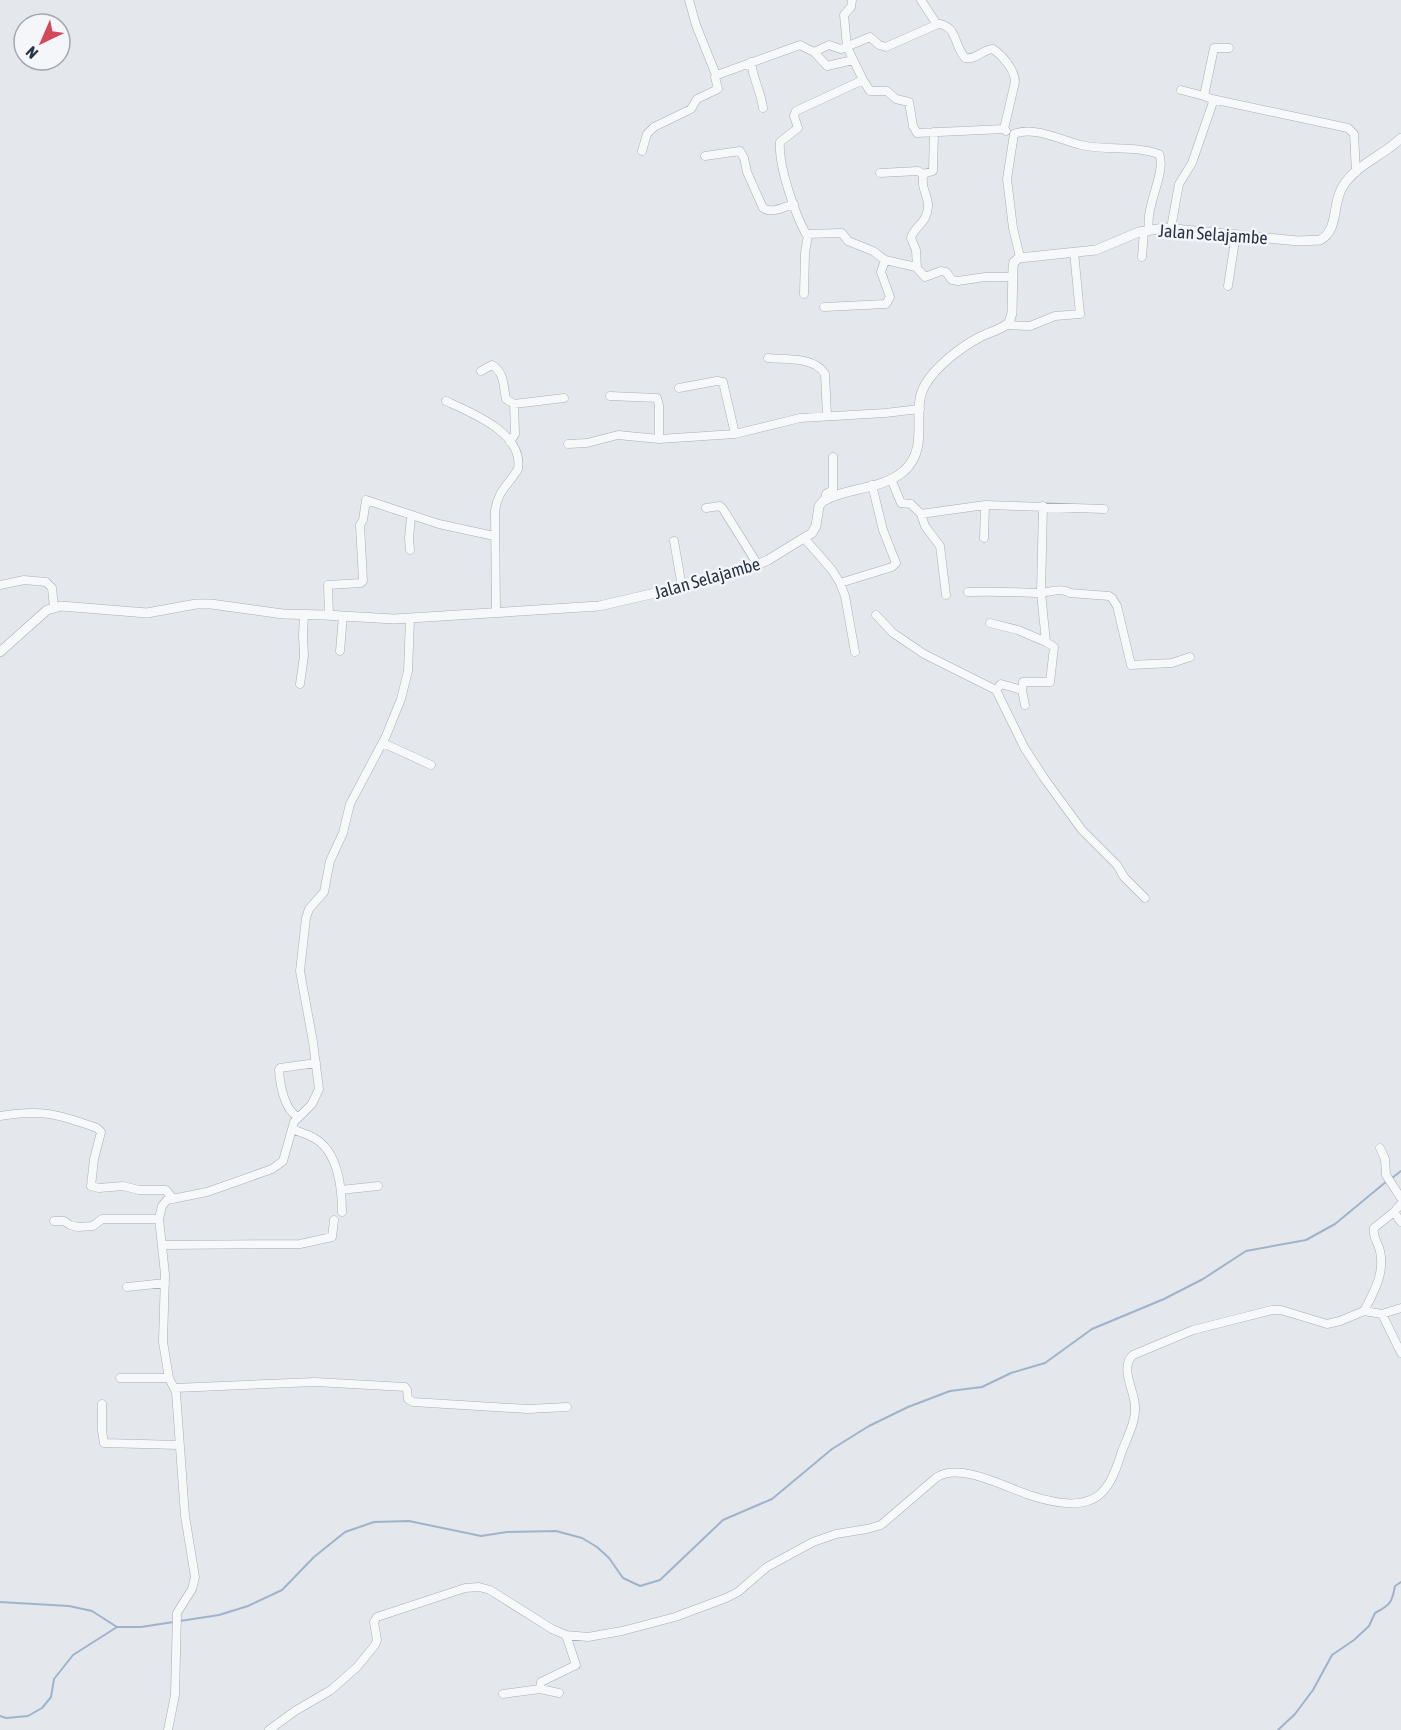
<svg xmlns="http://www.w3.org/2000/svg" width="1401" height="1730" font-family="'Asap Condensed',sans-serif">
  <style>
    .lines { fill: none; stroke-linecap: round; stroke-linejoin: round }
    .stream { stroke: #9fb4cc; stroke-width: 2 }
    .minor-casing { stroke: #a9aeb7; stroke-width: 9 }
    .tertiary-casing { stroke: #a9aeb7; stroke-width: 10 }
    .minor { stroke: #f7f8fa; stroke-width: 8 }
    .tertiary { stroke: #f7f8fa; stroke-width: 9 }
    .labels { text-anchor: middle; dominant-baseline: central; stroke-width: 5; stroke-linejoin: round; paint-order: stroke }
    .street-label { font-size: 18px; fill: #2b3445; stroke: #f4f6f9 }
  </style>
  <rect width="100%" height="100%" fill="#e4e7ec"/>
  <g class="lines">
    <!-- stream -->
    <path class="stream" d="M1392 1178 1401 1171
      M0 1602 69 1606 92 1611 117 1627
      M0 1716 6 1718 28 1716 42 1708 51 1697 54 1679 73 1655 117 1627H141L219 1615 248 1606 282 1590 314 1557 345 1532 374 1522 409 1521 481 1536 507 1532 556 1531 582 1538 597 1547 609 1558 623 1578 640 1586 660 1580 723 1520 772 1499 832 1449 869 1426 908 1407 950 1391 982 1387 1011 1373 1045 1363 1092 1329 1164 1299 1203 1279 1246 1251 1306 1240 1335 1224 1387 1181
      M1278 1730 1295 1714 1313 1690 1332 1655 1354 1640 1369 1626 1375 1613C1390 1605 1392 1603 1395 1586L1401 1582"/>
    <!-- minor casing -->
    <g class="minor-casing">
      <path id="minor" d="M689 0 696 25 716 75
        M852 0 851 7 844 15 847 47 863 80 870 91H887L896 99 909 102 913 126 917 133 1004 129
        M921 0 936 23C959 27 952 42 965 58 977 60 983 49 993 49 1003 56 1015 70 1015 82L1004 129 1006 131
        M814 52 827 66 853 60
        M751 62C753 79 761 92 763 108
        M863 80 796 111 794 116 798 128 780 142C778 165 795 214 806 234L842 233 848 241 873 251 885 260 916 267 925 277 941 271 946 272 952 280 958 281 985 277H1013
        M1181 90 1204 96
        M1212 99 1348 128 1354 134 1356 172
        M642 151 647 134 654 127 691 109 697 99 718 89 715 77 717 75 800 45 814 52 829 45 841 49 870 37 879 45 886 47 938 24
        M705 156 740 151 744 158 747 172 763 208C772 214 784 207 794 204
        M880 173 918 171 923 174C923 178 922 184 924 189 927 199 931 206 925 218 921 225 913 230 911 238L916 250 917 268
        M923 174 933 171 934 132
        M1171 228 1179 184 1192 163 1213 102 1212 99 1204 96 1214 48H1229
        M1020 257 1013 228 1007 179 1014 134C1034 126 1061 140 1081 145 1107 151 1132 145 1159 154 1167 171 1145 206 1149 229
        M1142 257 1144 231
        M1228 286 1236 234
        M804 294 805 253 808 235
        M824 307 886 304 890 297 881 272 885 260
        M1006 325 1030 326 1055 316 1080 314 1074 252
        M768 358C786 360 814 356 825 374L827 416
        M481 371 492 365C505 373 503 386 506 399L514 404
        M679 388 717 381 723 382 735 434
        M610 396 657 398 659 405V439
        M446 401C472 413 524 433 518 469 508 486 498 490 495 511L496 612
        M510 442 515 434 514 404 564 398
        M568 444 587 443 618 435 659 439 735 434 800 418 885 413 920 409
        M891 479 901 503 911 504 921 514 985 505 1104 509
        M826 500V494L833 490V457
        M706 508 720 506 723 509 758 565
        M921 514 925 526 940 546 946 595
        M984 538 985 505
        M805 539 832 570 840 583 845 596 855 652
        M674 541 682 587
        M410 550 409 538 411 516
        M840 583 892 567 896 563 883 530 872 485
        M0 585 24 580 46 582 52 588 54 607
        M968 592C992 591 1014 592 1038 593 1049 593 1060 587 1070 593L1109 596 1112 598 1117 606 1131 665 1172 663 1190 657
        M329 615 328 585 361 583 363 581 360 525 363 520 366 500 439 524 494 536
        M876 615 893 633 924 654 996 690 1024 747 1044 778 1082 830 1117 865 1124 877 1145 898
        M990 623 1018 630 1046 642
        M340 651 343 616
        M300 684 304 656 303 635 304 615
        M996 690 1001 684 1022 690
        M1025 705 1022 690 1023 682H1050L1054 647 1046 642 1041 593 1043 506
        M383 743 431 765
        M0 1116C41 1109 58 1114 97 1128L101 1132 94 1159 91 1186 99 1188 123 1186 139 1190H166L173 1199
        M298 1117C284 1110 280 1084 279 1070L280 1068 316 1063
        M292 1129C299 1132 307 1134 314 1138 338 1151 342 1188 342 1212
        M1380 1148 1385 1159 1386 1175 1401 1198
        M341 1190 378 1186
        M1394 1212 1401 1222
        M54 1221H64L70 1225 78 1227 93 1226 102 1219H159
        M162 1245 300 1244 332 1237 334 1220
        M127 1287 165 1283
        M1364 1311C1374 1292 1385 1273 1380 1251 1378 1242 1372 1237 1374 1228L1394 1212 1401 1204
        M1382 1314 1401 1353
        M120 1378H169
        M175 1388 315 1382 405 1387 407 1390 408 1399 413 1402 528 1409 567 1407
        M102 1404V1431L104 1443 179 1445
        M540 1689 541 1682 576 1665 566 1635
        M503 1694 540 1689 559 1693
        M168 1730 175 1695 177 1613 192 1589 195 1577 185 1516 176 1392 169 1378 163 1342 165 1274 159 1219 162 1206 167 1200 207 1192 272 1169 283 1161 294 1122 312 1104 319 1089 313 1042 300 971 306 918 309 909 324 892 330 861 343 833 350 804 386 736 401 699 408 671 410 619
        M269 1730 295 1711 331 1690 357 1667 375 1645 377 1640 374 1622 377 1617 465 1588 479 1587 490 1590 552 1629 566 1635 588 1637 622 1631 675 1617 726 1598 738 1592 767 1567 813 1542 836 1534 867 1529 881 1525 937 1477C961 1462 1007 1488 1032 1496 1055 1503 1088 1511 1105 1489 1114 1478 1118 1463 1122 1451 1127 1438 1136 1421 1135 1407 1135 1391 1119 1368 1133 1355L1193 1330 1272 1310H1281L1327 1324 1340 1321 1364 1311 1382 1314 1401 1308"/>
    </g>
    <!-- tertiary casing -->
    <g class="tertiary-casing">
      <path id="tertiary" d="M0 652 47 610 61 606 147 613 196 604H211L283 614 325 615 394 619 599 606 690 585 747 569 768 560 812 533 816 526 819 506 823 501C847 487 882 490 904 471 931 446 910 411 925 385 936 366 961 347 980 337 990 332 1000 330 1009 323L1012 313 1013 267 1014 262 1019 258 1096 250 1139 232 1164 228 1298 241 1320 240C1339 231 1332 202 1343 186 1357 164 1383 156 1401 138"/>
    </g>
    <!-- minor -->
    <use href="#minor" class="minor"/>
    <!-- tertiary -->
    <use href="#tertiary" class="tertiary"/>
  </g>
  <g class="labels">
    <!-- street labels -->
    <g class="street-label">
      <text transform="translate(1213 234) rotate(4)">Jalan Selajambe</text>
      <text transform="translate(707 578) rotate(-16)">Jalan Selajambe</text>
    </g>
  </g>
  <!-- north arrow -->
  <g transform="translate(42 42) rotate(224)"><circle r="28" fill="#f4f6f9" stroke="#a4a8b1" stroke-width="1.5"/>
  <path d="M0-4.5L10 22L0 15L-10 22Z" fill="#d1495b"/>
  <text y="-9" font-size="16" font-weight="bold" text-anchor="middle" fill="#2b3445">N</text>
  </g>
</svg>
